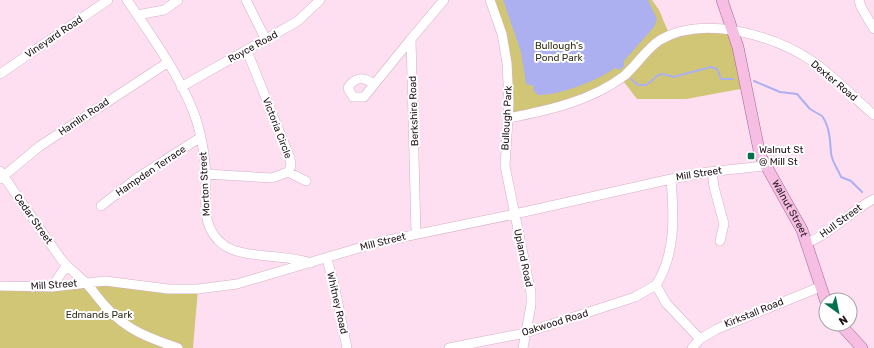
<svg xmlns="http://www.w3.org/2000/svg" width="874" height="348" font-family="Rubik,sans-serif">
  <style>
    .green { fill: #d1c675 }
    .water { fill: #acb0f0 }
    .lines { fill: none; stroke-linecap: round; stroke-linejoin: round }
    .stream { stroke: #acb0f0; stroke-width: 2 }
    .minor-casing { stroke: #d4afc6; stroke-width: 10 }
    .major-casing { stroke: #a76690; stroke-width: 12 }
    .minor { stroke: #fff; stroke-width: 9 }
    .major { stroke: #f6bee2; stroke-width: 11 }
    .poi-dot { fill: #00714a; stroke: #fff; stroke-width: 1.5 }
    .labels { text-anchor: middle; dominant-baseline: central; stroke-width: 4; stroke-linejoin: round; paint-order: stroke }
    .street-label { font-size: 10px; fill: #1f121a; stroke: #fff }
    .park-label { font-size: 10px; fill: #33301a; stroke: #fff }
    .poi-label { font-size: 10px; fill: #1f121a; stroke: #fff; text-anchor: start }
  </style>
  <rect width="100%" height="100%" fill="#fedff1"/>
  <!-- green -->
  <path class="green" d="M490 0H652L659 10 670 36 682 32 733 30 746 88 686 99H637L621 78 595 93 509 118 508 77Z
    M73 284 198 289 193 348H0V286Z"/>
  <!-- water -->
  <path class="water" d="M503 0H648L657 19 654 27 624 61V66L620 70 615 68C599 80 558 96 538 95L533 90 534 86 526 84 521 52Z"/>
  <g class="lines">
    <!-- stream -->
    <path class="stream" d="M631 79 638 85H646C659 77 656 70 673 77L711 67 717 69 721 79H733
      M754 81 780 92 797 94 810 109 822 116C830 127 830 141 831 153 832 162 838 169 841 177L851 181 862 192"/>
    <!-- minor casing -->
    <g class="minor-casing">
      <path id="minor" d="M127 0C153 38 193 93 201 138 204 150 205 162 206 174 207 200 199 228 225 246 246 259 286 254 311 263
        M246 0 266 40
        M490 0 502 34 507 63 509 104 505 166 531 293V305L523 348
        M859 0 861 7 874 29
        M137 15 164 10 178 0
        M0 74 108 0
        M373 84C364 76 354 77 348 88L353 97H364L411 39
        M181 87 298 21 320 0
        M509 118C549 110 591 101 624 76 637 65 646 49 660 40 705 14 776 36 815 63 836 78 854 98 874 115
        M0 171 61 259C68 268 77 274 85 282 93 290 99 300 107 308 128 331 149 338 178 348
        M288 172 306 181
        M712 172 714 187 724 224 720 241
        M206 174 272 178 288 172 291 166 290 158 247 51
        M0 179 40 146 167 63
        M671 179C674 215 676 254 656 285L666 303 700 339
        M101 206 137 178 201 137
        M416 234 411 39 444 0
        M807 243C832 233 850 211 874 199
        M327 259 335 289 347 348
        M0 286 52 287 105 281 168 289H198L237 284 379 242 515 214 671 179 708 172 764 166
        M52 287 66 266
        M449 348 525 333 635 297 656 285
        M692 348 700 339 717 329 820 287"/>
    </g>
    <!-- major casing -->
    <g class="major-casing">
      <g id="major">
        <path id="s1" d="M722 0 738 47 760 155 802 230 826 302"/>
        <path d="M840 324 862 348"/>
      </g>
    </g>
    <!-- minor -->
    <use href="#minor" class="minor"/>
    <!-- major -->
    <use href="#major" class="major"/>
  </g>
  <!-- markers -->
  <rect class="poi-dot" x="747" y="152" width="8" height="8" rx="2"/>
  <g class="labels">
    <!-- street labels -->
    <g class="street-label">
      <text transform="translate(54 37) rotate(-34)">Vineyard Road</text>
      <text transform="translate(253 47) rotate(-29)">Royce Road</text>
      <text transform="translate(834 81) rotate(40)">Dexter Road</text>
      <text transform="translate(414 111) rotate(-92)">Berkshire Road</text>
      <text transform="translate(84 117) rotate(-34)">Hamlin Road</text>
      <text transform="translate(507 118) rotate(-87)">Bullough Park</text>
      <text transform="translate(277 128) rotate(69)">Victoria Circle</text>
      <text transform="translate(151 171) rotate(-34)">Hampden Terrace</text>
      <text transform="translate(699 174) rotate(-9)">Mill Street</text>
      <text transform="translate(205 184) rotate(-93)">Morton Street</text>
      <text stroke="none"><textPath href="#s1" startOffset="221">Walnut Street</textPath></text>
      <text transform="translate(33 219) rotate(55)">Cedar Street</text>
      <text transform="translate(841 221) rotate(-36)">Hull Street</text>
      <text transform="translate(383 242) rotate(-14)">Mill Street</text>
      <text transform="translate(523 258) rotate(78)">Upland Road</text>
      <text transform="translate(54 285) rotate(-4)">Mill Street</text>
      <text transform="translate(337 303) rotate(77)">Whitney Road</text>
      <text transform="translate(754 313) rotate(-22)">Kirkstall Road</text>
      <text transform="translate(555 323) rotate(-17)">Oakwood Road</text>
    </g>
    <!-- park labels -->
    <g class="park-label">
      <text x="559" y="46">Bullough's<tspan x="559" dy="12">Pond Park</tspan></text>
      <text x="99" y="315">Edmands Park</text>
    </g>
    <!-- poi labels -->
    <g class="poi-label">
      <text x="759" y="150">Walnut St<tspan x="759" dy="12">@ Mill St</tspan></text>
    </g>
  </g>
  <!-- north arrow -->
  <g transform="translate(838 312) rotate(147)"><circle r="19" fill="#ffffff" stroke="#a5a0a3"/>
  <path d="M0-3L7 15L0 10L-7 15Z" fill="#00714a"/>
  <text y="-6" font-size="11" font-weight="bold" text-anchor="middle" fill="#1f121a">N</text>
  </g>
</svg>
